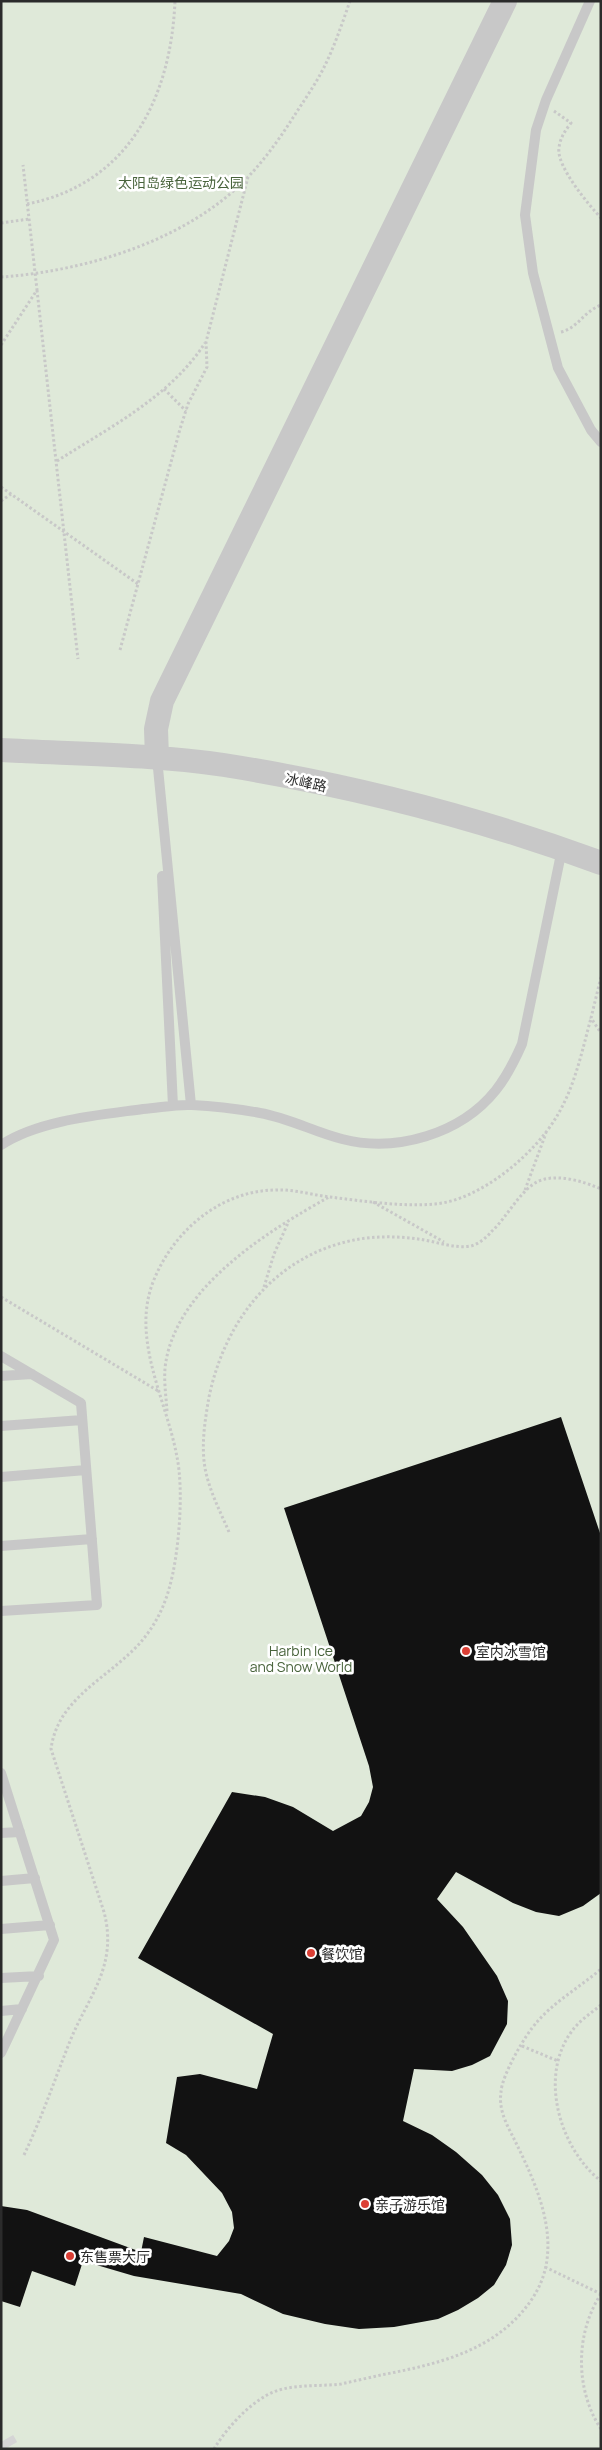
<svg xmlns="http://www.w3.org/2000/svg" width="602" height="2450" font-family="Manrope,'Noto Sans SC',sans-serif">
  <style>
    .green { fill: #dfe9d9 }
    .building { fill: #121212 }
    .lines { fill: none; stroke-linecap: round; stroke-linejoin: round }
    .secondary-tunnel { stroke: #d5d5d5; stroke-width: 28; stroke-dasharray: 28 14; stroke-linecap: butt }
    .path { stroke: #c8c8c8; stroke-width: 3; stroke-dasharray: 2.5 2.5; stroke-linecap: butt }
    .service { stroke: #c8c8c8; stroke-width: 10 }
    .tertiary { stroke: #c8c8c8; stroke-width: 24 }
    .poi-dot { fill: #db3f35; stroke: #fff; stroke-width: 2 }
    .labels { text-anchor: middle; dominant-baseline: central; stroke-width: 5; stroke-linejoin: round; paint-order: stroke }
    .park-label { font-size: 14px; fill: #49643c; stroke: #fff }
    .street-label { font-size: 14px; fill: #2b2b2b; stroke: #fff }
    .poi-label { font-size: 14px; fill: #2b2b2b; stroke: #fff; text-anchor: start }
  </style>
  <rect width="100%" height="100%" fill="#fff"/>
  <!-- green -->
  <path class="green" d="M1 1H601V2449H1Z"/>
  <!-- building -->
  <path class="building" d="M561 1417 601 1536V1893L583 1906 559 1916 536 1912 513 1903 456 1872 437 1899 463 1927 497 1976 508 2001 507 2024 490 2056 472 2065 452 2071 414 2069 403 2121 432 2135 456 2152 482 2175 498 2195 510 2219 512 2245 506 2265 494 2285 478 2298 458 2310 438 2319 394 2327 359 2329 325 2324 283 2314 241 2294 134 2276 83 2261 75 2286 32 2271 20 2307 1 2301V2206L27 2210 141 2252 144 2237 217 2256 229 2241 234 2228 232 2212 222 2193 186 2155 166 2143 177 2077 200 2074 257 2089 273 2034 138 1958 232 1792 265 1797 293 1807 333 1831 361 1816 369 1802 373 1787 369 1766 284 1508Z"/>
  <g class="lines">
    <!-- secondary-tunnel -->
    <path class="secondary-tunnel" d="M1 2442 5 2449"/>
    <!-- path -->
    <path class="path" d="M554 111 571 123C565 131 560 138 559 148 556 166 589 205 601 218
      M27 204C129 184 171 97 175 1
      M1 223 29 219
      M1 277C87 271 188 240 248 177 267 157 282 135 296 113 307 96 319 79 327 61 336 42 343 21 350 1
      M37 290 78 659
      M561 332C578 328 583 312 601 305
      M1 345 37 290 23 165
      M164 389 186 411
      M57 461C110 427 170 397 205 343
      M1 487 138 584
      M1 501 11 494
      M120 650 180 429 188 404 207 367 206 342 248 177
      M601 977 591 1018 601 1033
      M525 1190 546 1133
      M373 1202 444 1242
      M264 1287 274 1254 288 1223
      M1 1297 160 1392
      M167 1411C166 1395 163 1377 166 1361 179 1286 268 1231 329 1197
      M229 1532C220 1511 209 1490 205 1468 201 1445 205 1420 209 1397 225 1320 275 1256 354 1240 374 1236 397 1236 418 1239 435 1241 454 1249 471 1246 479 1244 487 1237 492 1231 507 1217 518 1194 535 1183 553 1172 583 1181 601 1189
      M601 2005C591 2013 579 2021 572 2031 538 2076 560 2149 601 2181
      M522 2046 558 2061
      M24 2155C42 2117 55 2079 70 2041 89 1995 118 1966 104 1912L51 1749C57 1703 98 1683 129 1654 149 1636 162 1614 169 1589 179 1555 184 1491 177 1457 166 1397 128 1335 156 1275 177 1228 222 1191 275 1190 294 1189 312 1195 330 1197 363 1201 401 1207 435 1204 480 1200 534 1155 557 1116 575 1086 582 1051 591 1018
      M545 2267 601 2294
      M601 2294C575 2333 575 2390 601 2429
      M214 2449C226 2429 246 2407 267 2395 289 2383 316 2387 341 2384 354 2381 368 2378 381 2375 438 2364 497 2351 532 2299 565 2250 540 2192 517 2145 509 2128 498 2112 501 2092 502 2075 525 2035 537 2022 555 2001 580 1987 601 1969"/>
    <!-- service -->
    <path class="service" d="M590 1 546 100 536 130 525 215 533 273 558 368 591 430 601 442
      M157 758 191 1105
      M162 876 173 1106
      M1 1145C39 1120 99 1115 143 1109 159 1108 176 1104 192 1105 214 1106 238 1109 260 1113 289 1118 314 1132 342 1139 396 1153 461 1134 496 1090 507 1076 515 1060 522 1044L562 849
      M1 1356 81 1403 97 1605 1 1611
      M1 1376 32 1374
      M1 1426 82 1420
      M1 1477 86 1470
      M1 1546 92 1539
      M1 1773 54 1940 1 2053
      M1 1833 20 1832
      M1 1881 35 1878
      M1 1929 50 1925
      M1 1978 39 1976
      M1 2011 22 2009"/>
    <!-- tertiary -->
    <path class="tertiary" d="M1 750C75 754 150 754 224 765 350 785 482 819 601 863
      M157 758 156 729 162 701 505 1"/>
  </g>
  <!-- markers -->
  <g class="poi-dot">
    <circle cx="466" cy="1651" r="5"/>
    <circle cx="311" cy="1953" r="5"/>
    <circle cx="365" cy="2204" r="5"/>
    <circle cx="70" cy="2256" r="5"/>
  </g>
  <g class="labels">
    <!-- park labels -->
    <g class="park-label">
      <text x="181" y="182">太阳岛绿色运动公园</text>
      <text x="301" y="1650">Harbin Ice<tspan x="301" dy="16">and Snow World</tspan></text>
    </g>
    <!-- street labels -->
    <g class="street-label">
      <text transform="translate(306 782) rotate(12)">冰峰路</text>
    </g>
    <!-- poi labels -->
    <g class="poi-label">
      <text x="476" y="1651">室内冰雪馆</text>
      <text x="321" y="1953">餐饮馆</text>
      <text x="375" y="2204">亲子游乐馆</text>
      <text x="80" y="2256">东售票大厅</text>
    </g>
  </g>
  <!-- border -->
  <rect width="602" height="2450" fill="none" stroke="#2b2b2b" stroke-width="5"/>
</svg>
